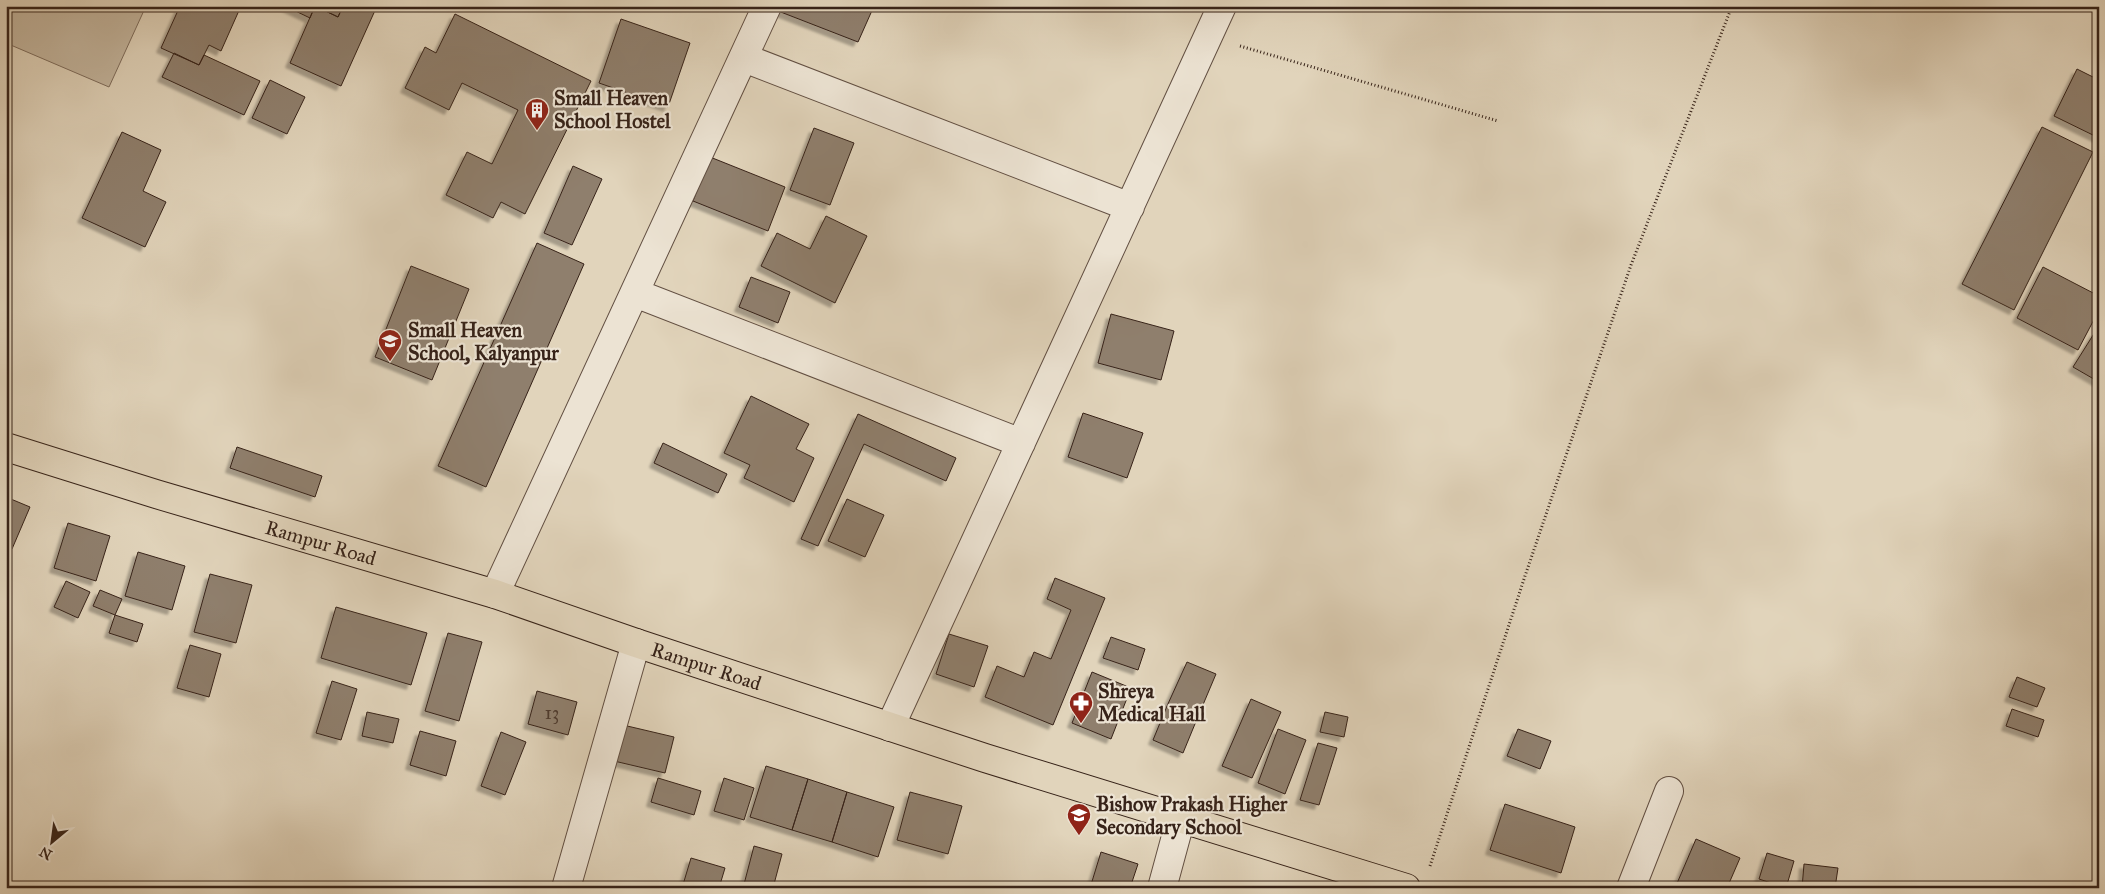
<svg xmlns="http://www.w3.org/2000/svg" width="2105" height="894" font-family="'IM FELL Great Primer',serif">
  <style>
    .green { fill: #c4b69f; stroke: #7e6c5c }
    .building { fill: #8f7f6d; stroke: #372319; filter: url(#shadow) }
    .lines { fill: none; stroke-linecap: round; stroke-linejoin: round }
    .minor-casing { stroke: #624f42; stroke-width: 30 }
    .major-casing { stroke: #372319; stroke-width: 30 }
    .path { stroke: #372319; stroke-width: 3; stroke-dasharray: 1 2.5; stroke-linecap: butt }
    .minor { stroke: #ece3d3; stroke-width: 28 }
    .major { stroke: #e1d4bb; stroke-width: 28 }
    .labels { text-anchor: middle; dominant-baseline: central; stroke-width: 4.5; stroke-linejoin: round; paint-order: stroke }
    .number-label { font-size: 18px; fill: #4d3a2e }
    .poi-label { font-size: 20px; font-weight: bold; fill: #372319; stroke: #ece3d3; text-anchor: start }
    .street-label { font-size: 20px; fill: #372319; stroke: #ece3d3 }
  </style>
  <defs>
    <filter id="shadow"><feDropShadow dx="-4.5" dy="4.5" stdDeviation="1" flood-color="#0004"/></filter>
  </defs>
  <rect width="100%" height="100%" fill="#e1d4bb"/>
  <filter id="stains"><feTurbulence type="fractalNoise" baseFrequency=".004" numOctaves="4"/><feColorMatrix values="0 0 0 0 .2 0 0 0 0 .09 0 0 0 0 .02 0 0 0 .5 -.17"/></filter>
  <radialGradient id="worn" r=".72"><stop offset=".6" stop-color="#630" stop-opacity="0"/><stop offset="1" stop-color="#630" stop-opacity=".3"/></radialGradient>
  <!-- green -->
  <path class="green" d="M6 6H146L109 87 6 43Z"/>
  <!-- building -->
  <path class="building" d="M180 6H241L221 51 209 45 199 65 161 48Z
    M285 6H315L310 18Z
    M315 6H343L338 17Z
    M315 6 338 17 343 6H377L341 86 290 63Z
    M776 6H874L858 42 773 9Z
    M455 14 591 81 525 214 501 202 493 218 446 195 467 152 492 164 518 110 462 83 449 110 405 88 425 47 436 53Z
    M621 19 690 43 668 107 599 83Z
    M174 53 199 65 204 55 260 81 244 115 162 77Z
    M2077 69 2099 80V138L2054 116Z
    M270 80 305 97 287 134 252 118Z
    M2042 127 2093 152 2014 310 1962 284Z
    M814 128 854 143 830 205 790 190Z
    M122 132 161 150 143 191 166 202 145 247 82 218Z
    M710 157 785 187 768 231 693 201Z
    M573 166 602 179 572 245 544 233Z
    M826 216 867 236 835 303 761 266 777 233 810 249Z
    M537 243 584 264 486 487 438 466Z
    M411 266 469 289 432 380 375 357Z
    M2043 267 2099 296V310L2078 350 2017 318Z
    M751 277 790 292 778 323 739 307Z
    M1111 314 1174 331 1161 380 1098 363Z
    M2095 332 2099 334V382L2073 367Z
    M751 396 809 424 796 449 814 458 794 502 744 478 750 465 724 453Z
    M1083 413 1143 433 1127 478 1068 457Z
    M858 414 956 458 946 481 864 444 818 546 801 539Z
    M663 443 727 474 718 493 654 463Z
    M237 447 322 476 315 497 230 468Z
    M6 497 30 507 12 549 6 546Z
    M847 499 884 515 865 557 828 541Z
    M68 523 110 536 96 581 54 568Z
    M138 552 185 566 172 610 125 596Z
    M210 574 252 585 236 643 194 632Z
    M1055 578 1105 598 1053 725 985 697 997 666 1024 677 1034 652 1051 659 1071 610 1047 599Z
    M66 581 90 592 78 618 54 607Z
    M100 590 122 599 115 615 93 606Z
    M336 607 427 633 411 685 321 658Z
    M115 615 143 624 137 642 109 633Z
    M448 633 482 642 459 721 425 711Z
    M949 634 988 646 974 687 936 674Z
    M1111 637 1145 649 1138 670 1103 658Z
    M190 645 221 654 209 697 177 688Z
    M1187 662 1216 674 1197 719 1167 706Z
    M1092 672 1131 688 1111 739 1072 723Z
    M2017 677 2045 688 2037 707 2009 697Z
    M332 681 357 689 341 740 316 733Z
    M537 691 577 702 568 735 528 724Z
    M1251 699 1281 712 1252 778 1222 766Z
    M1167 706 1197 719 1183 753 1153 740Z
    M2012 709 2044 720 2038 737 2006 726Z
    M367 712 399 719 393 743 362 736Z
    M1325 712 1348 717 1344 737 1320 732Z
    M623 725 674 737 665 773 614 761Z
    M1278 729 1306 740 1285 794 1258 783Z
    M1518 729 1551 741 1540 769 1507 756Z
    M420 731 456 741 446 776 410 765Z
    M501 732 526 742 505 795 481 786Z
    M1318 743 1337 748 1319 805 1300 800Z
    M766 766 808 779 792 830 750 817Z
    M658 778 701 791 694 815 651 802Z
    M724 778 754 788 744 820 714 811Z
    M808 779 847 792 832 842 792 830Z
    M847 792 894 807 878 857 832 842Z
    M910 792 962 806 948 854 897 840Z
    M1505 804 1575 827 1561 873 1490 850Z
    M1696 839 1740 858 1727 888H1675Z
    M754 846 782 854 773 888H743Z
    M1101 852 1138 864 1130 888H1090Z
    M1767 853 1794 861 1786 888 1759 879Z
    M691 858 725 868 719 888H682Z
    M1804 864 1838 868 1835 888H1802Z"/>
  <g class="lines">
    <!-- minor casing -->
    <g class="minor-casing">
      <path id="minor" d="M744 58 1130 207
        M635 293 1021 443
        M495 594 767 6
        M890 727 1222 6
        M566 888 636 643
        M1162 888 1181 818
        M1631 888 1669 791"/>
    </g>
    <!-- major casing -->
    <g class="major-casing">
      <g id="major">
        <path id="s1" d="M6 447 156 494 495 594 636 643 985 758 1406 888"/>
      </g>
    </g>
    <!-- path -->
    <path class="path" d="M1240 46 1498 121
      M1430 866 1525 576 1631 265 1732 6"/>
    <!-- minor -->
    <use href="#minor" class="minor"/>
    <!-- major -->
    <use href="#major" class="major"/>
  </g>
  <!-- icons -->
  <defs>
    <g id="building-pin" transform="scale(1.25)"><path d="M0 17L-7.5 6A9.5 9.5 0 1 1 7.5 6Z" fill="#8f2418" stroke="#ece3d3"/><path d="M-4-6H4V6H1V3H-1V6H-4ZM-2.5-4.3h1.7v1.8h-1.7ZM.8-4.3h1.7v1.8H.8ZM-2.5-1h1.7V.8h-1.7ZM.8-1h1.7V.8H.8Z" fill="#fff"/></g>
    <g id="school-pin" transform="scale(1.25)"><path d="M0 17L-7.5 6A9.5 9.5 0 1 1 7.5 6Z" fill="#8f2418" stroke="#ece3d3"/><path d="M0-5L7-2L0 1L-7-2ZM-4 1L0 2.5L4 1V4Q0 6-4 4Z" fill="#fff"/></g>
    <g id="pharmacy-pin" transform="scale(1.25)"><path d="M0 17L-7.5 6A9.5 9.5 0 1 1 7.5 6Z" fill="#8f2418" stroke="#ece3d3"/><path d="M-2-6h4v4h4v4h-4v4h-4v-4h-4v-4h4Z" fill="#fff"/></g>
  </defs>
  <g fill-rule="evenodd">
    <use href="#building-pin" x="537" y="110"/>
    <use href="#school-pin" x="390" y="341"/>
    <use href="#pharmacy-pin" x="1081" y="703"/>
    <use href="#school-pin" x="1079" y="815"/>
  </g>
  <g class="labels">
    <!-- number labels -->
    <g class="number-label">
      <text x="552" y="713">13</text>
    </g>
    <!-- poi labels -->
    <g class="poi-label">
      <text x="554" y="98">Small Heaven<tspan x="554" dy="23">School Hostel</tspan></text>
      <text x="408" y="330">Small Heaven<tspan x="408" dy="23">School, Kalyanpur</tspan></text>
      <text x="1098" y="691">Shreya<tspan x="1098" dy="23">Medical Hall</tspan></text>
      <text x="1096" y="804">Bishow Prakash Higher<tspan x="1096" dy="23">Secondary School</tspan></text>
    </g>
    <!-- street labels -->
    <g class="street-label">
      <text stroke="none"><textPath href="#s1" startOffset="329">Rampur Road</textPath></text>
      <text stroke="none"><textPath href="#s1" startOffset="734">Rampur Road</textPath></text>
    </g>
  </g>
  <!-- margin -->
  <rect width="2105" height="894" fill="none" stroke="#e1d4bb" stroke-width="25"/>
  <rect x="8" y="8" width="2090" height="879" fill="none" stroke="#372319" stroke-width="2.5"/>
  <rect x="12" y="12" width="2080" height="869" fill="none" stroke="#372319"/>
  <!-- north arrow -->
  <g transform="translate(52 842) rotate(209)" stroke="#ece3d3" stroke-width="4" paint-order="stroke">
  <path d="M0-4L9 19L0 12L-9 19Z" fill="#372319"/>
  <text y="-8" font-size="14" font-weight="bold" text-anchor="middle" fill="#372319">N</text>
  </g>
  <rect width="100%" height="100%" filter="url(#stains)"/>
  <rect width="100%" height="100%" fill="url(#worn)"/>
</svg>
